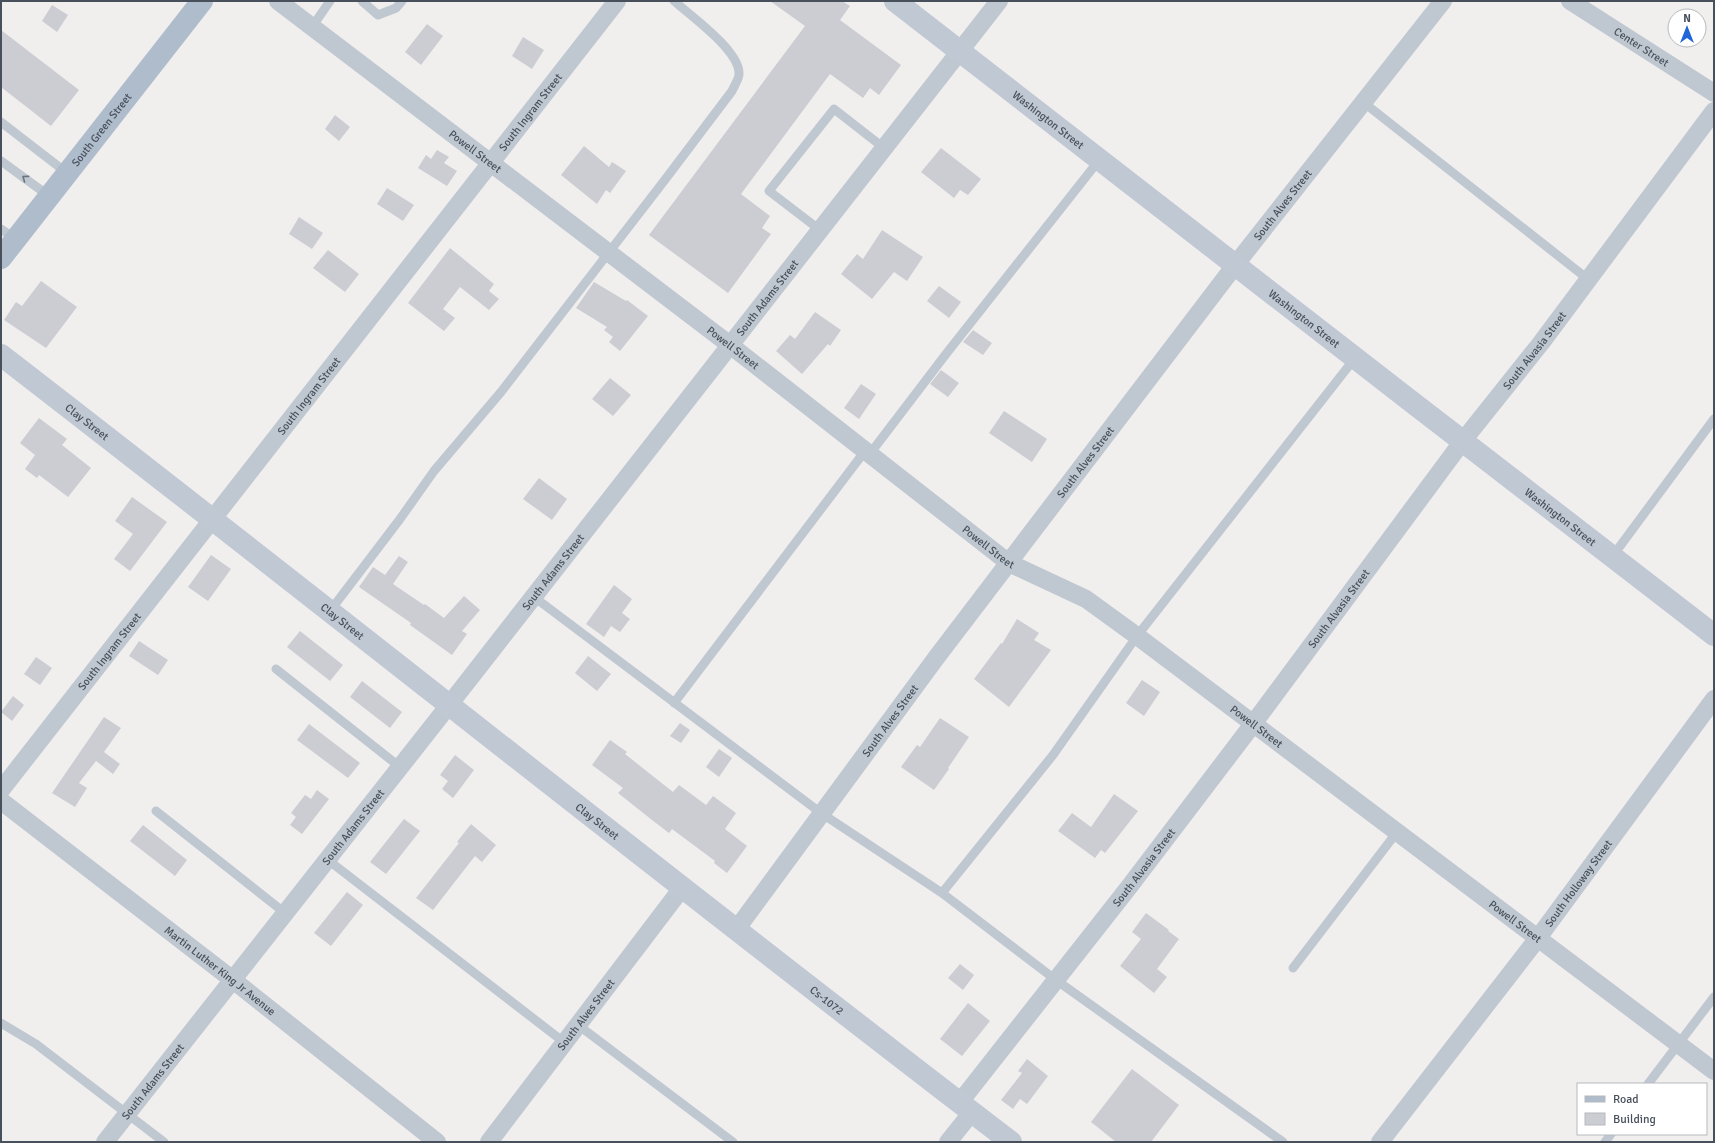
<svg xmlns="http://www.w3.org/2000/svg" width="1715" height="1143" font-family="Signika,sans-serif">
  <style>
    .building { fill: #cbcdd3 }
    .lines { fill: none; stroke-linecap: round; stroke-linejoin: round }
    .lane { stroke: #bfc8d0; stroke-width: 9 }
    .street { stroke: #bfc8d0; stroke-width: 18 }
    .secondary { stroke: #c0c8d4; stroke-width: 22 }
    .primary { stroke: #afbccc; stroke-width: 22 }
    .oneway { stroke: #6b747e }
    .labels { text-anchor: middle; dominant-baseline: central; stroke-width: 4; stroke-linejoin: round; paint-order: stroke }
    .street-label { font-size: 11px; fill: #47505b; stroke: #fff }
  </style>
  <rect width="100%" height="100%" fill="#f1eeee"/>
  <!-- building -->
  <path class="building" d="M770 1H842L850 6 840 20 901 65 879 95 870 88 863 98 830 74 741 194 770 216 762 228 771 234 728 293 649 235 805 26Z
    M52 5 68 15 57 32 42 21Z
    M427 24 443 36 421 65 405 52Z
    M1 30 79 90 51 126 1 87Z
    M523 37 544 50 532 69 512 56Z
    M335 115 350 127 339 141 325 129Z
    M584 146 609 167 612 162 626 171 610 193 606 190 597 204 561 175Z
    M941 148 981 179 968 195 960 190 954 198 921 172Z
    M437 150 449 157 444 163 457 171 447 186 418 168 426 155 431 159Z
    M387 188 414 205 403 221 377 204Z
    M299 217 323 233 312 249 289 234Z
    M882 230 923 257 907 281 894 272 872 299 841 274 857 254 863 259Z
    M450 248 494 284 489 291 499 299 489 310 460 287 443 309 455 318 444 331 408 303Z
    M328 250 359 274 345 292 313 268Z
    M41 281 77 307 46 348 4 320 16 302 22 306Z
    M594 282 626 301 627 300 648 316 620 351 609 342 613 337 604 330 607 327 576 308Z
    M939 286 961 302 949 318 927 301Z
    M815 312 841 330 830 346 828 344 802 374 776 351 790 335 795 339Z
    M973 330 992 343 983 355 963 342Z
    M941 370 959 383 948 397 930 384Z
    M610 378 631 395 613 416 592 399Z
    M861 384 876 394 859 419 844 408Z
    M1004 411 1047 439 1032 462 989 433Z
    M39 418 67 439 62 445 91 468 68 497 39 475 37 478 25 469 35 455 20 443Z
    M539 478 567 499 552 520 523 499Z
    M132 497 167 522 130 571 114 559 133 534 115 521Z
    M211 555 231 569 208 601 188 587Z
    M399 556 408 562 393 584 424 605 425 604 444 618 464 596 480 610 462 631 467 634 452 655 410 625 411 623 359 587 373 567 385 575Z
    M614 585 632 599 622 613 630 619 620 632 611 626 604 637 586 624Z
    M1017 619 1039 633 1034 640 1051 650 1009 707 974 679 1001 643 1002 644Z
    M300 631 343 665 330 681 287 647Z
    M139 641 168 660 158 675 129 656Z
    M588 656 611 674 597 691 575 673Z
    M36 657 52 668 40 685 24 674Z
    M1142 680 1160 692 1144 716 1126 703Z
    M362 681 402 712 390 728 350 697Z
    M13 696 24 705 12 721 1 712Z
    M104 717 121 728 104 752 120 764 113 774 96 761 79 783 87 788 75 807 52 793Z
    M940 718 969 737 948 768 949 769 934 790 901 767 917 745 920 747Z
    M680 723 690 730 681 743 670 736Z
    M309 724 360 763 348 778 297 740Z
    M610 740 627 752 625 754 673 792 679 785 706 805 713 796 736 813 725 829 747 846 727 873 714 863 715 861 672 829 669 833 652 820 618 793 623 788 592 765Z
    M719 749 732 758 719 777 706 767Z
    M455 755 474 770 453 798 442 789 448 781 440 775Z
    M317 790 329 799 302 834 290 825 296 817 291 813 305 795 311 799Z
    M1114 794 1138 811 1105 853 1101 850 1095 858 1058 831 1072 813 1091 827Z
    M404 819 420 831 386 874 370 862Z
    M471 824 496 845 482 862 475 856 433 910 416 898 459 843 457 842Z
    M143 825 187 860 175 876 130 841Z
    M347 892 363 905 331 946 314 933Z
    M1146 913 1169 930 1168 931 1179 939 1157 969 1167 977 1154 993 1120 966 1141 939 1132 932Z
    M960 964 974 975 963 990 948 978Z
    M968 1003 990 1021 962 1056 940 1039Z
    M1027 1059 1048 1076 1027 1104 1020 1099 1013 1109 1001 1100 1022 1073 1018 1071Z
    M1132 1069 1179 1105 1151 1142H1116L1091 1122Z"/>
  <g class="lines">
    <!-- lane -->
    <path class="lane" d="M362 1 378 15 396 8 402 1
      M312 27 330 1
      M1363 102 1589 280
      M1 122 67 173
      M1 161 49 196
      M1 229 16 239
      M820 230 769 191 834 109 884 148
      M869 455 946 354 1100 159
      M1612 557 1714 419
      M534 597 821 813 942 893 1056 980 1283 1142
      M330 611 400 519 434 471 501 392 664 181 732 91C734 86 739 79 739 74 740 51 691 16 674 1
      M276 669 400 767
      M674 703 865 451
      M156 811 285 913
      M328 860 565 1043
      M942 893 1053 755 1137 636 1355 358
      M1293 968 1397 832
      M1 1023 36 1044 164 1142
      M578 1025 733 1142
      M1648 1084 1714 997
      M1605 1142 1611 1134"/>
    <!-- street -->
    <g class="street">
      <path id="s1" d="M278 1 730 345 1009 563 1086 599 1137 636 1714 1071"/>
      <path id="s2" d="M1570 1 1714 93"/>
      <path id="s3" d="M1 790 617 1"/>
      <path id="s4" d="M1 801 233 980 437 1142"/>
      <path id="s5" d="M736 930 936 658 1236 264 1443 1"/>
      <path id="s6" d="M960 1102 1129 887 1253 724 1462 442 1541 343 1714 111"/>
      <path id="s7" d="M105 1142 449 705 999 1"/>
      <path id="s8" d="M489 1142 682 888"/>
      <path d="M948 1142 972 1112"/>
      <path id="s9" d="M1380 1142 1538 938 1714 699"/>
    </g>
    <!-- secondary -->
    <g class="secondary">
      <path id="s10" d="M895 1C1168 212 1440 425 1714 635"/>
      <path id="s11" d="M1 355C339 616 672 883 1011 1142"/>
    </g>
    <!-- primary -->
    <path class="primary" id="s12" d="M1 258 202 1"/>
  </g>
  <!-- one-way arrows -->
  <defs><path id="oneway-chevron" d="M-2-3.5L2.5 0L-2 3.5" fill="none" stroke-width="1.6" stroke-linecap="round" stroke-linejoin="round"/></defs>
  <use class="oneway" href="#oneway-chevron" transform="translate(25 178) rotate(-144)"/>
  <g class="labels">
    <!-- street labels -->
    <g class="street-label">
      <text stroke="none"><textPath href="#s2" startOffset="85">Center Street</textPath></text>
      <text stroke="none"><textPath href="#s3" startOffset="860">South Ingram Street</textPath></text>
      <text stroke="none"><textPath href="#s10" startOffset="194">Washington Street</textPath></text>
      <text stroke="none"><textPath href="#s12" startOffset="163">South Green Street</textPath></text>
      <text stroke="none"><textPath href="#s1" startOffset="248">Powell Street</textPath></text>
      <text stroke="none"><textPath href="#s5" startOffset="908">South Alves Street</textPath></text>
      <text stroke="none"><textPath href="#s7" startOffset="1073">South Adams Street</textPath></text>
      <text stroke="none"><textPath href="#s10" startOffset="518">Washington Street</textPath></text>
      <text stroke="none"><textPath href="#s1" startOffset="572">Powell Street</textPath></text>
      <text stroke="none"><textPath href="#s6" startOffset="946">South Alvasia Street</textPath></text>
      <text stroke="none"><textPath href="#s3" startOffset="500">South Ingram Street</textPath></text>
      <text stroke="none"><textPath href="#s11" startOffset="109">Clay Street</textPath></text>
      <text stroke="none"><textPath href="#s5" startOffset="584">South Alves Street</textPath></text>
      <text stroke="none"><textPath href="#s10" startOffset="842">Washington Street</textPath></text>
      <text stroke="none"><textPath href="#s1" startOffset="896">Powell Street</textPath></text>
      <text stroke="none"><textPath href="#s7" startOffset="725">South Adams Street</textPath></text>
      <text stroke="none"><textPath href="#s6" startOffset="622">South Alvasia Street</textPath></text>
      <text stroke="none"><textPath href="#s11" startOffset="433">Clay Street</textPath></text>
      <text stroke="none"><textPath href="#s3" startOffset="176">South Ingram Street</textPath></text>
      <text stroke="none"><textPath href="#s5" startOffset="260">South Alves Street</textPath></text>
      <text stroke="none"><textPath href="#s1" startOffset="1220">Powell Street</textPath></text>
      <text stroke="none"><textPath href="#s11" startOffset="757">Clay Street</textPath></text>
      <text stroke="none"><textPath href="#s7" startOffset="401">South Adams Street</textPath></text>
      <text stroke="none"><textPath href="#s6" startOffset="298">South Alvasia Street</textPath></text>
      <text stroke="none"><textPath href="#s9" startOffset="326">South Holloway Street</textPath></text>
      <text stroke="none"><textPath href="#s1" startOffset="1544">Powell Street</textPath></text>
      <text stroke="none"><textPath href="#s4" startOffset="277">Martin Luther King Jr Avenue</textPath></text>
      <text stroke="none"><textPath href="#s11" startOffset="1048">Cs-1072</textPath></text>
      <text stroke="none"><textPath href="#s8" startOffset="160">South Alves Street</textPath></text>
      <text stroke="none"><textPath href="#s7" startOffset="77">South Adams Street</textPath></text>
    </g>
  </g>
  <!-- border -->
  <rect width="1715" height="1143" fill="none" stroke="#47505b" stroke-width="4"/>
  <!-- legend -->
  <rect x="1577" y="1083" width="130" height="52" fill="#ffffff" stroke="#b5b9bd"/>
  <rect x="1585" y="1096" width="20" height="6" fill="#afbccc" stroke="#b5b9bd"/>
  <text x="1613" y="1103" font-size="12" fill="#47505b">Road</text>
  <rect x="1585" y="1113" width="20" height="12" fill="#cbcdd3" stroke="#b5b9bd"/>
  <text x="1613" y="1123" font-size="12" fill="#47505b">Building</text>
  <!-- north arrow -->
  <g transform="translate(1687 28)"><circle r="19" fill="#ffffff" stroke="#b5b9bd"/>
  <path d="M0-3L7 15L0 10L-7 15Z" fill="#2166d8"/>
  <text y="-6" font-size="11" font-weight="bold" text-anchor="middle" fill="#47505b">N</text>
  </g>
</svg>
